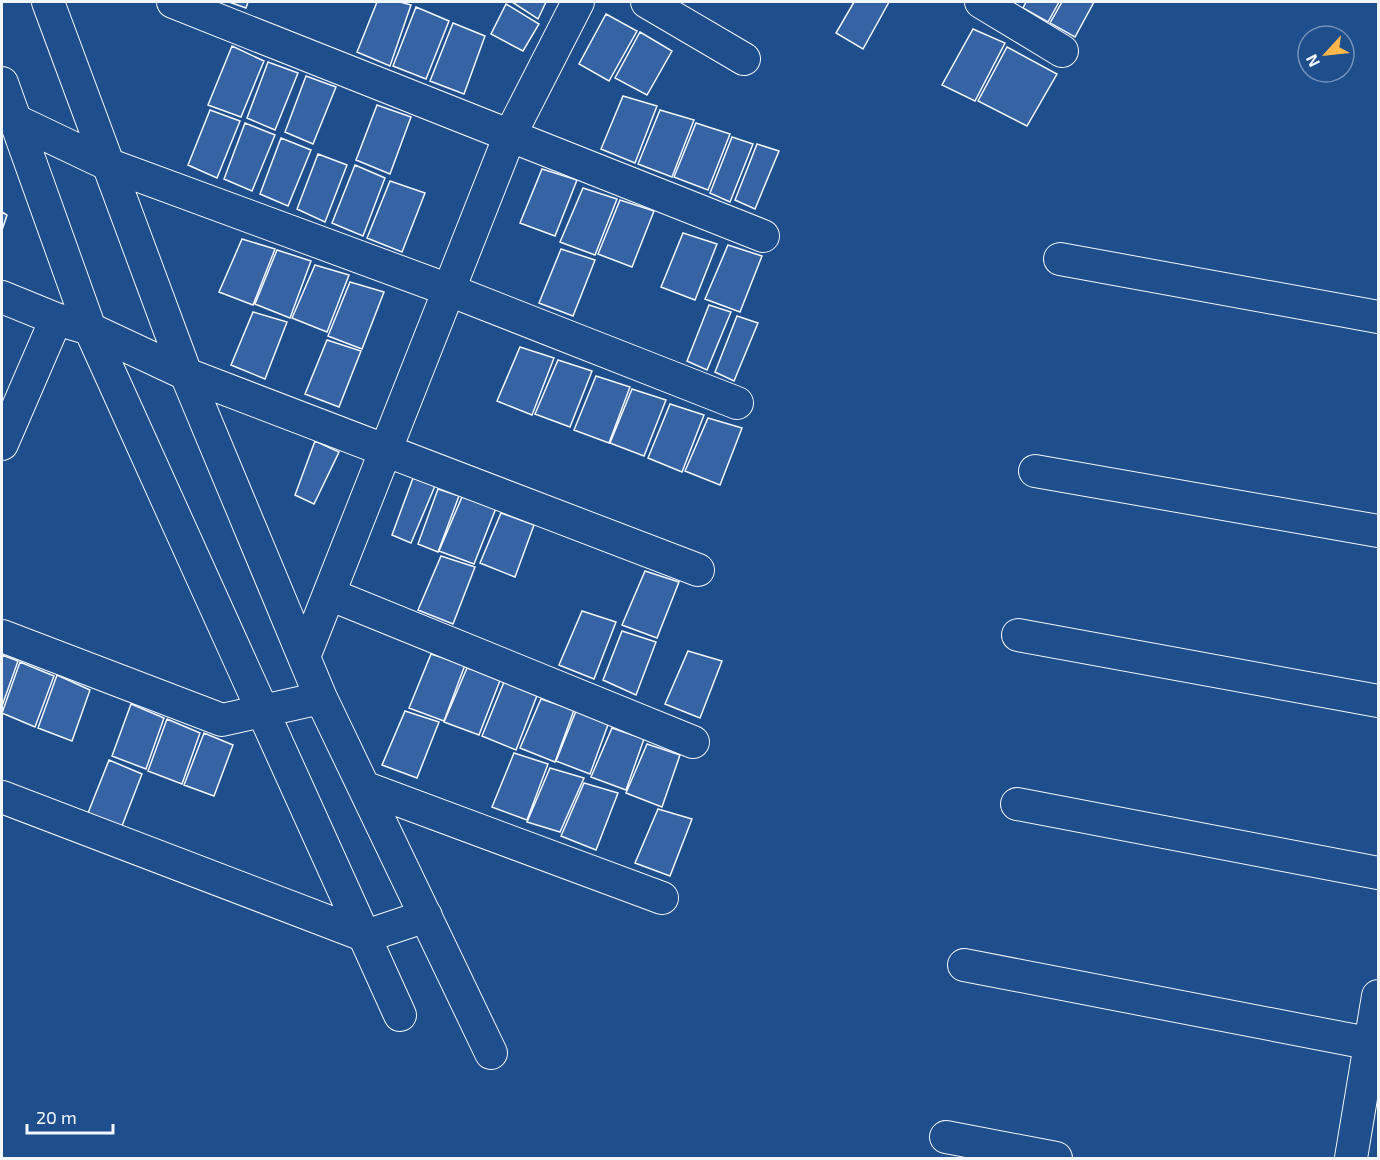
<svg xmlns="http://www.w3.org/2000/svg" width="1380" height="1160" font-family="'Exo 2',sans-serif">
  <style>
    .building { fill: #3563a3; stroke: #f2f6ff; stroke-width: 1.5 }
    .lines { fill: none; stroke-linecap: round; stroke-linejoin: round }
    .minor-casing { stroke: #f2f6ff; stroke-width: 34 }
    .minor { stroke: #1f4e8c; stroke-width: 32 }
  </style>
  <rect width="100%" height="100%" fill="#1f4e8c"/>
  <!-- building -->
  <path class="building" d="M229 2H248L246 8Z
    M377 2H400L411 5 390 66 357 52Z
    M512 2H546L538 19Z
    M854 2H889L863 49 836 33Z
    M1026 2H1059L1048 22 1023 8Z
    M1062 2H1094L1075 37 1050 23Z
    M506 4 539 24 523 51 491 34Z
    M416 7 449 21 426 79 393 66Z
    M606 14 637 31 609 81 579 64Z
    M453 23 485 36 464 94 430 81Z
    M973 29 1005 43 975 101 942 85Z
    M640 32 672 51 647 95 615 78Z
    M232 46 264 61 241 117 208 105Z
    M1007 47 1057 74 1027 126 978 101Z
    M268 62 298 73 275 130 247 118Z
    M306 76 336 87 313 144 285 132Z
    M623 96 657 106 635 163 601 149Z
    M377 105 411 117 390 174 356 160Z
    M210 110 240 121 217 178 188 165Z
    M660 110 694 120 672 177 638 164Z
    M245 123 275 135 252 191 224 179Z
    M696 123 730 134 708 190 674 177Z
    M732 137 753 144 730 202 710 193Z
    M281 138 311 150 288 206 260 194Z
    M757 144 779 151 755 209 735 200Z
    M318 154 347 165 325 222 297 209Z
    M355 165 385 178 363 236 332 223Z
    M542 169 577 180 555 236 520 223Z
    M390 181 425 193 402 252 367 238Z
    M583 188 617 199 595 255 560 242Z
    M620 200 654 211 632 267 598 254Z
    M2 212 7 215 2 230Z
    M683 233 717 244 695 300 661 287Z
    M242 239 275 249 253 305 219 292Z
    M728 245 762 256 740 312 705 299Z
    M561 249 595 260 573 316 539 303Z
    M277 250 311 261 290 318 255 304Z
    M315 265 349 275 327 332 292 318Z
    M350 282 384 292 362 349 328 336Z
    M709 305 731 312 707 370 687 361Z
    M253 312 287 322 265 379 231 365Z
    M737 316 758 323 734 381 715 372Z
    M327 340 361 351 339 407 305 394Z
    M520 347 554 358 532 415 497 401Z
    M558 360 592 371 570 427 535 414Z
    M596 376 630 387 609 443 574 430Z
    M632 389 666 400 644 456 610 443Z
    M670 404 704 415 682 472 648 458Z
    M708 418 742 428 720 485 685 471Z
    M315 441 339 452 314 504 295 495Z
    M413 478 435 486 411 543 392 535Z
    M438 489 459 496 438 552 418 544Z
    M462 497 496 508 474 564 439 551Z
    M501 513 534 525 515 577 480 563Z
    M441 556 475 567 453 624 418 610Z
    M645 571 679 582 657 638 622 625Z
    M582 611 616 622 594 679 559 665Z
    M622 631 656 642 636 695 603 680Z
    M688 651 722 661 700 718 665 704Z
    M431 654 465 665 444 721 409 708Z
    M2 655 18 661 2 706Z
    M20 662 54 676 35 727 2 713Z
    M467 668 501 678 479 735 444 722Z
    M57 675 90 690 72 741 38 728Z
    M504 682 538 693 516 750 482 736Z
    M541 699 574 710 555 762 520 748Z
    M131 704 164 718 146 769 112 756Z
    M405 711 439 722 417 778 382 765Z
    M576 711 609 722 590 774 556 761Z
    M167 719 200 733 182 784 148 771Z
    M612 728 644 739 626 790 591 777Z
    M204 733 233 745 214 796 184 785Z
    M647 744 680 755 662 807 626 793Z
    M514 753 548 764 527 820 492 807Z
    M109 760 142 774 120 831 86 818Z
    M550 768 584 778 560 832 527 822Z
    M584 783 618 793 596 850 561 836Z
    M658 809 692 819 670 876 635 863Z"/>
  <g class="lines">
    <!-- minor casing -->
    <g class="minor-casing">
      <path id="minor" d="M48 2 186 374 321 698 491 1053
        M173 2 763 236
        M647 2 744 59
        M981 2 1062 51
        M2 83 90 329 400 1015
        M2 114 107 164 449 290 737 403
        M1060 259 1378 317
        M2 297 56 319
        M2 444 56 319 90 329 186 374 698 570
        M1035 471 1378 531
        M329 594 693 742
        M1018 635 1378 701
        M2 636 222 720 321 698
        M304 657 510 135 578 2
        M366 788 662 898
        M2 797 366 936 426 916
        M1017 804 1378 873
        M964 965 1378 1045
        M946 1137 1056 1158
        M1351 1158 1378 996"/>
    </g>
    <!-- minor -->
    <use href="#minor" class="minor"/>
  </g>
  <!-- border -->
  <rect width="1380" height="1160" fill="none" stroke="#f2f6ff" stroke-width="6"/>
  <!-- north arrow -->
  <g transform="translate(1326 54) rotate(243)"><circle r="28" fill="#1f4e8c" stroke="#7391ba" stroke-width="1.5"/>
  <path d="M0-4.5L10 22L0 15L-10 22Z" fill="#ffb74d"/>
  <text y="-9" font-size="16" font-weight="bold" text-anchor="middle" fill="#f2f6ff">N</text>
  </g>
  <!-- scale -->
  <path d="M27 1124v9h86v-9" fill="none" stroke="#f2f6ff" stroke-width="3"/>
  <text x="36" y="1124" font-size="18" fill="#f2f6ff" stroke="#1f4e8c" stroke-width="4.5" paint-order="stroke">20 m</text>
</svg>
